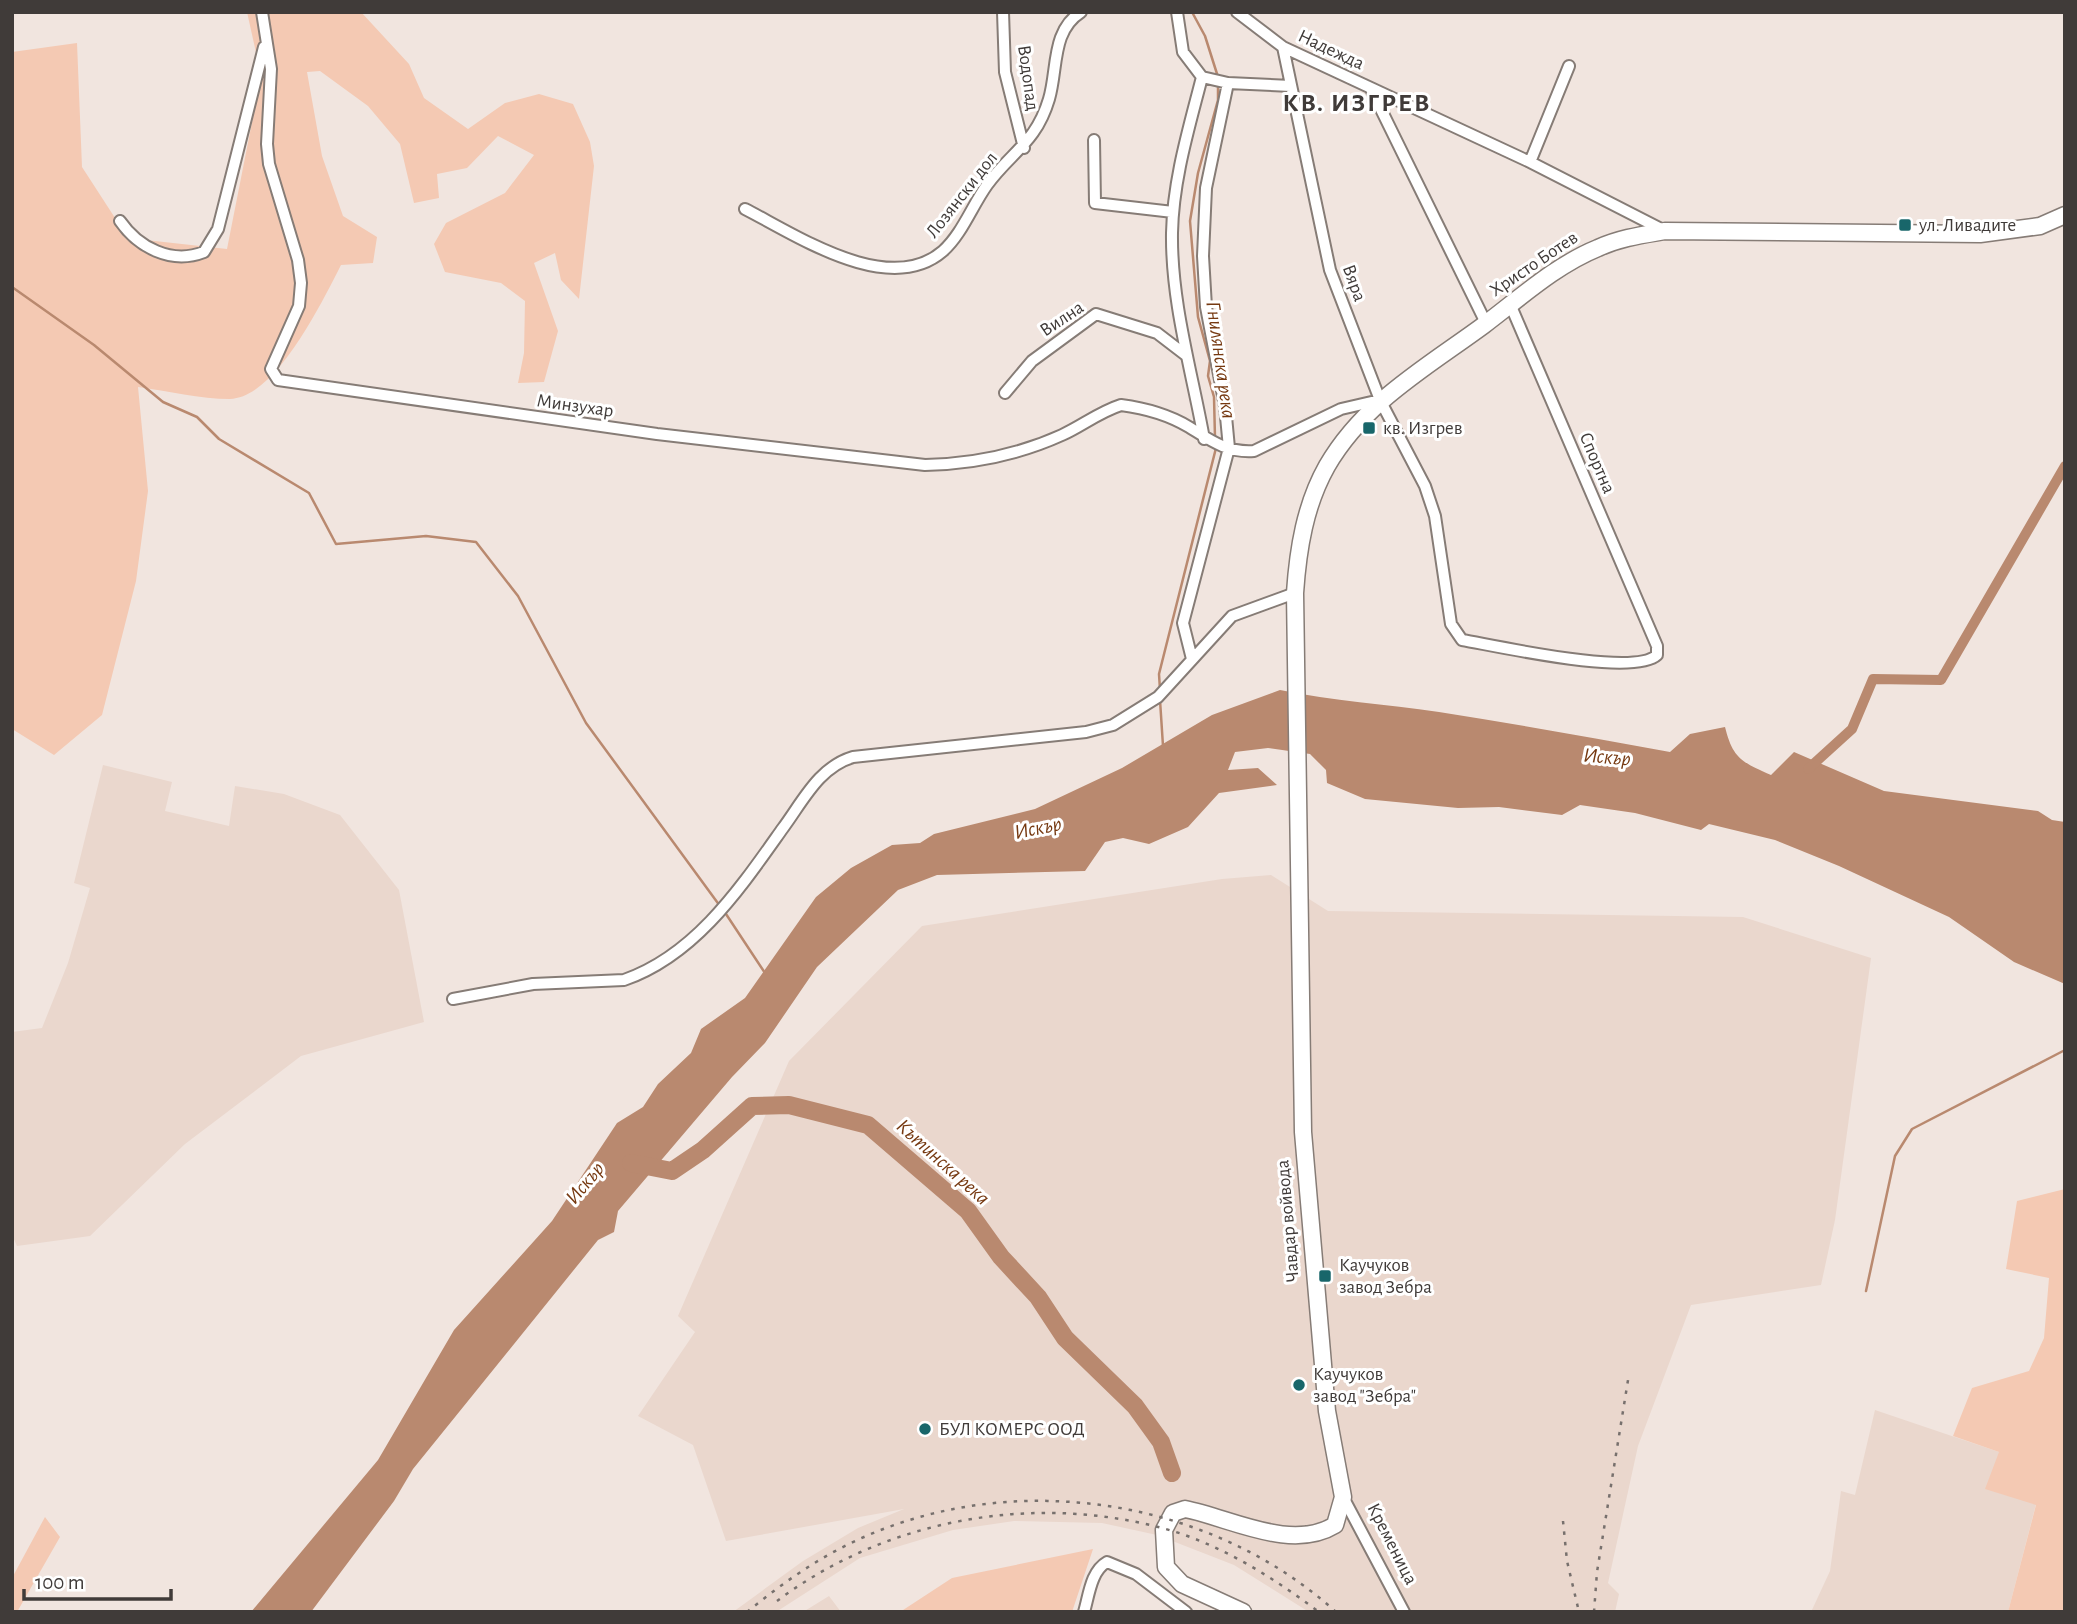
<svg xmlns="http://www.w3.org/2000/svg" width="2077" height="1624" font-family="'Alegreya Sans',sans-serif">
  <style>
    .built { fill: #ead7cd }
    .green { fill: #f4c9b3 }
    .water { fill: #b9896f }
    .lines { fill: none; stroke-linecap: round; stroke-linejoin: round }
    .stream { stroke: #b9896f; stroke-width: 2.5 }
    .canal { stroke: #b9896f; stroke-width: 10 }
    .river { stroke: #b9896f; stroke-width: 18 }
    .street-casing { stroke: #867c76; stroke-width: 14 }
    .secondary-casing { stroke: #867c76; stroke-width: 19 }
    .street { stroke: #fff; stroke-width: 10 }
    .secondary { stroke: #fff; stroke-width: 16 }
    .rail { stroke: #77706d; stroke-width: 2.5; stroke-dasharray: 3.5 7; stroke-linecap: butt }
    .poi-dot { fill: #18666a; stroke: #fff; stroke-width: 2.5 }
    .labels { text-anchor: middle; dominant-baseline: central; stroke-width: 6; stroke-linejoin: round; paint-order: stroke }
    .street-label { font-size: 19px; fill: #403b39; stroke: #fff }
    .poi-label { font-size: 19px; fill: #403b39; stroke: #fff; text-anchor: start }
    .water-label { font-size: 21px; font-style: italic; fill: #763911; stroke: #fff }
    .district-label { font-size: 26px; font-weight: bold; letter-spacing: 2px; fill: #403b39; stroke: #fff }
  </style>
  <rect width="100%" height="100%" fill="#f1e5df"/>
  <!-- built -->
  <path class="built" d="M103 765 172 782 165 811 229 826 235 786 284 794 340 815 399 890 424 1022 301 1056 185 1144 90 1236 17 1246 12 1235V1032L42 1028 68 963 90 888 74 883Z
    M1271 875 1328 911 1743 917 1871 958 1835 1220 1821 1285 1691 1305 1638 1446 1608 1583 1619 1594 1615 1612H1309L1234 1565 1157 1535 1102 1523 1014 1521 953 1530 860 1558 776 1612H733L803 1561 858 1528 904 1509 726 1541 693 1445 638 1416 695 1332 678 1316 789 1061 922 926 1222 879Z
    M1875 1410 1999 1452 2036 1504 2008 1612H1811L1830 1571 1841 1491 1855 1495Z
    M829 1596 841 1612H803Z"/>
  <!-- green -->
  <path class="green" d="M247 12H361L409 64 424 98 468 129 505 103 539 94 573 104 590 142 594 166 579 299 561 280 555 253 534 263 558 331 544 382 518 383 524 353 525 301 501 283 445 272 434 244 446 223 505 193 534 155 498 136 467 168 437 174 439 198 414 203 400 144 368 106 320 71 307 72 322 156 343 216 377 237 373 263 341 265C323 300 276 398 230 399 200 399 168 391 138 387L148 491 136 581 102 715 54 755 12 729V52L77 43 82 167 128 238 227 249 257 97V57Z
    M2065 1189V1612H2008L2036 1505 1985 1489 1999 1452 1953 1436 1972 1388 2029 1371 2044 1338 2049 1278 2006 1269 2017 1201Z
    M45 1517 60 1537 17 1612H12V1578Z
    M1093 1549 1072 1612H900L952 1578Z"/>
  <!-- water -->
  <path class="water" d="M1280 690C1333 701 1386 704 1439 712 1516 724 1593 738 1670 752L1690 734 1725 727C1733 759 1742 762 1771 775L1794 752 1884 791 2038 811 2052 820 2065 822V984L2014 962 1949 917 1839 866 1775 840 1709 824 1701 830 1635 813 1580 805 1562 815 1499 807 1458 808 1365 799 1327 783 1326 770 1310 754 1268 748 1235 752 1228 770 1258 768 1277 785 1219 793 1188 827 1149 844 1123 838 1105 842 1085 871 937 875 898 890 817 967 765 1043 732 1077 618 1211 614 1232 598 1240 413 1469 394 1501 311 1612H251L378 1460 454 1330 552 1221 617 1123 643 1107 658 1084 691 1053 701 1029 745 998 816 897 851 868 892 845 920 843 934 834 1035 809 1122 768 1212 715Z"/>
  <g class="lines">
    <!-- stream -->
    <path class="stream" d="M1192 12 1205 36 1218 77
      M12 287 94 345 163 402 197 417 219 439 309 493 336 544 426 536 476 542 518 596 586 723 720 906
      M1215 438 1214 397 1208 376 1210 361 1198 317 1190 221 1198 173 1218 100V83
      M1160 690 1159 674 1216 448
      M1160 700 1163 746
      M724 911 765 973
      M1866 1291 1895 1156 1912 1129 2065 1050"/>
    <!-- canal -->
    <path class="canal" d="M1808 769 1852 729 1873 679 1941 680 2065 466"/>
    <!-- river -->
    <path class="river" d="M631 1163 672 1171 703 1150 752 1106 789 1105 868 1125 968 1211 1001 1257 1038 1297 1065 1338 1135 1406 1161 1442 1172 1473"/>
    <!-- street casing -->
    <g class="street-casing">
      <path id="street" d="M262 12 271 69 267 144 269 164 298 260 301 283 299 306 271 369 278 380 657 434 925 465C973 464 1018 455 1062 435 1082 426 1099 412 1121 405 1144 408 1169 415 1189 427 1210 440 1227 453 1254 451L1341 409 1380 400
        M1003 12 1005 72 1024 148
        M1177 12 1183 52 1202 77
        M1237 12 1283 47 1530 162 1665 231
        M1283 47 1330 270 1380 400 1425 486 1435 516 1451 624 1462 640C1497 646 1634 677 1657 655V646L1510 304
        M1202 77C1189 128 1173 180 1172 233 1171 302 1192 372 1204 439
        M1228 83 1291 86
        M1371 89 1486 323
        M1094 140 1095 203 1173 212
        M1530 162 1569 66
        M745 209C796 235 889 298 943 251 962 234 972 206 987 185 1011 152 1036 143 1049 99 1058 69 1051 31 1081 12
        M120 221C138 247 171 265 204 252L218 229 264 47
        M1005 393 1032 361 1096 314 1157 333 1187 356
        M1192 659 1183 623 1229 448 1225 406 1206 307 1203 256 1206 188 1228 83 1202 77
        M453 999 533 984 624 980C696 955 741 887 783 828 803 801 819 767 853 757L1086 732 1113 725 1158 697 1232 616 1295 593
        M1343 1497 1404 1612
        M1084 1612C1089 1595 1091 1571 1107 1562L1136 1574 1186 1612"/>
    </g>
    <!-- secondary casing -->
    <g class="secondary-casing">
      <path id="secondary" d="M1243 1612 1182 1584 1166 1567 1164 1530 1173 1513 1185 1509C1231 1518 1291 1552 1335 1525L1343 1497 1327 1411 1303 1132 1295 593C1298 549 1305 505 1327 466 1364 402 1427 367 1484 325 1520 298 1556 265 1598 248 1620 238 1642 235 1665 231L1980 234 2040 226 2065 215"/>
    </g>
    <!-- street -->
    <use href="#street" class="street"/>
    <!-- secondary -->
    <use href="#secondary" class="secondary"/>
    <!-- rail -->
    <path class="rail" d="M1563 1521 1567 1561 1579 1612
      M777 1601C889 1517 1041 1491 1176 1532 1228 1549 1275 1579 1319 1612
      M747 1612C779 1586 812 1562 849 1544 1005 1467 1207 1495 1336 1612
      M1594 1612 1597 1572 1629 1374"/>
  </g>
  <!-- markers -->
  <g class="poi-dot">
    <rect x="1898" y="218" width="14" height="14" rx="3.5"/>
    <rect x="1362" y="421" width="14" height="14" rx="3.5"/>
    <rect x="1318" y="1269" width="14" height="14" rx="3.5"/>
    <circle cx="1299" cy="1385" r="7"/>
    <circle cx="925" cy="1429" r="7"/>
  </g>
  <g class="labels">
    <!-- street labels -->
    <g class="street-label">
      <text transform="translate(1331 50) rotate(25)">Надежда</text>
      <text transform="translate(1028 78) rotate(82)">Водопад</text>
      <text transform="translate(962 195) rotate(-52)">Лозянски дол</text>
      <text transform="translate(1534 264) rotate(-34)">Христо Ботев</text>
      <text transform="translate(1354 283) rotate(70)">Вяра</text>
      <text transform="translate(1062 319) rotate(-34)">Вилна</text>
      <text transform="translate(575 406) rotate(8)">Минзухар</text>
      <text transform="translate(1597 463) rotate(67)">Спортна</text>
      <text transform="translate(1288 1221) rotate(-95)">Чавдар войвода</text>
      <text transform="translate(1392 1544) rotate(63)">Кременица</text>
    </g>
    <!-- poi labels -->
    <g class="poi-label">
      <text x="1919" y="225">ул. Ливадите</text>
      <text x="1383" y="428">кв. Изгрев</text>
      <text x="1339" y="1265">Каучуков<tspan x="1339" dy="22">завод Зебра</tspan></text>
      <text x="1313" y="1374">Каучуков<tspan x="1313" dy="22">завод "Зебра"</tspan></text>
      <text x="939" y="1429">БУЛ КОМЕРС ООД</text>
    </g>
    <!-- water labels -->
    <g class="water-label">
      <text transform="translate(1221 360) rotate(82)">Гнилянска река</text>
      <text transform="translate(1607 757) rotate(5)">Искър</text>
      <text transform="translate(1038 828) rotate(-11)">Искър</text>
      <text transform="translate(943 1162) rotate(42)">Кътинска река</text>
      <text transform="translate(585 1183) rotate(-50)">Искър</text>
    </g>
    <!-- district labels -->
    <g class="district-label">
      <text x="1357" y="103">КВ. ИЗГРЕВ</text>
    </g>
  </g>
  <!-- border -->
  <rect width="2077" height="1624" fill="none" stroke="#403b39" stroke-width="28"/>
  <!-- scale -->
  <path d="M24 1589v10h147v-10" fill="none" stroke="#403b39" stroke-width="3.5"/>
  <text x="35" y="1589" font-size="21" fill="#403b39" stroke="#ffffff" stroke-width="5" paint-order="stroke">100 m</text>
</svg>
